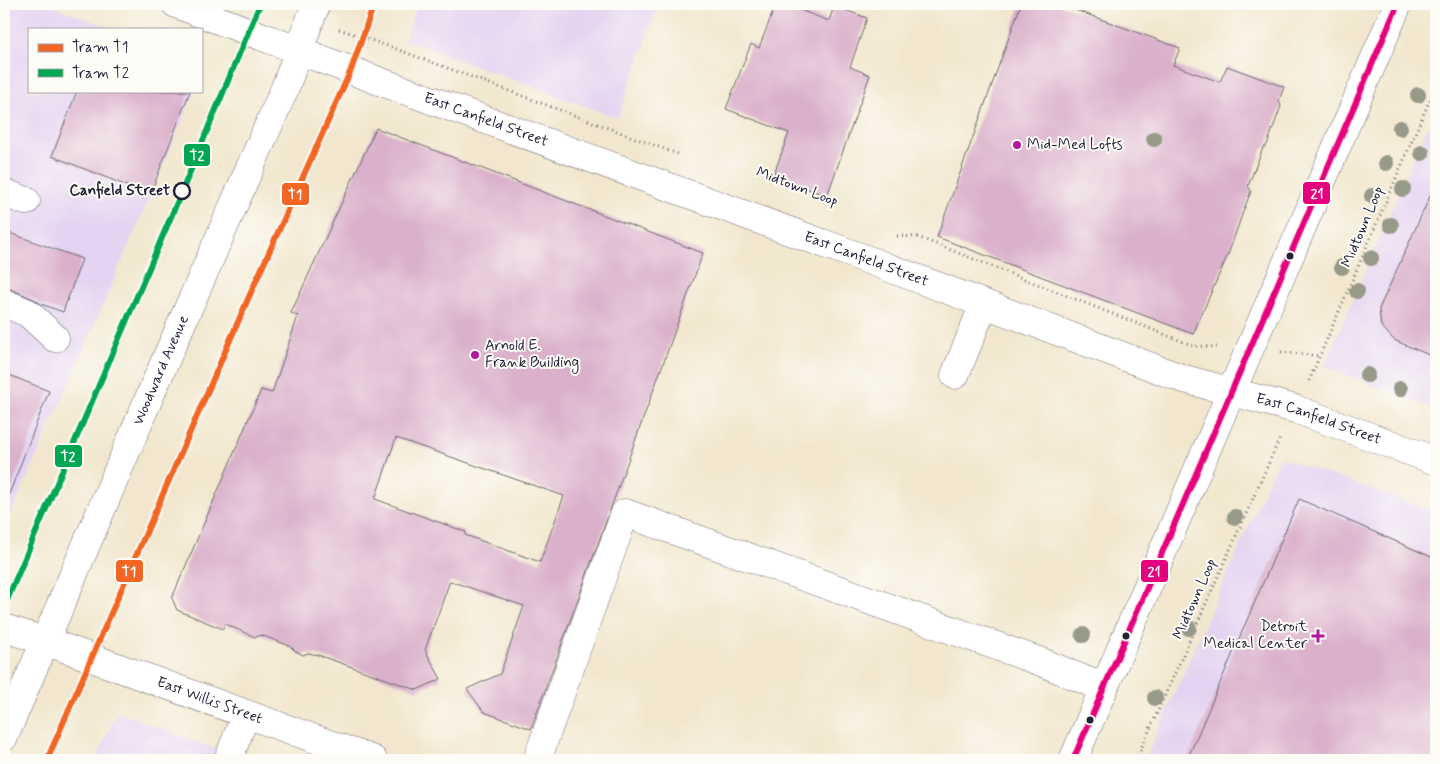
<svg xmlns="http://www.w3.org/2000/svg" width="1440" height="764" font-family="Mynerve,sans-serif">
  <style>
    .built { fill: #e4d3f1 }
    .building { fill: #dab0cb; fill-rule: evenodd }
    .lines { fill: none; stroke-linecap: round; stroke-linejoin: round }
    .minor-casing { stroke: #6b676e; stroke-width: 29 }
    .major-casing { stroke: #6b676e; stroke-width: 29 }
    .path { stroke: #6b676e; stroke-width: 3; stroke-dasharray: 1 4; stroke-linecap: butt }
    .minor { stroke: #fff; stroke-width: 28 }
    .major { stroke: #fff; stroke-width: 28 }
    .bus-1-casing { stroke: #fdfcf7; stroke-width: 10 }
    .bus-1 { stroke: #e5007d; stroke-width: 6 }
    .tram-1-casing { stroke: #fdfcf7; stroke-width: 10 }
    .tram-2-casing { stroke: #fdfcf7; stroke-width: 10 }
    .tram-1 { stroke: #f26522; stroke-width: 6 }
    .tram-2 { stroke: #00a651; stroke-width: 6 }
    .tree { fill: #979a88 }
    .poi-dot { fill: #b5179e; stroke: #fdfcf7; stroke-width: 2 }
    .stop-dot { fill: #fdfcf7; stroke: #22223b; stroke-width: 2.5 }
    .bus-dot { fill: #22223b; stroke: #fdfcf7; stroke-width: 2 }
    .labels { text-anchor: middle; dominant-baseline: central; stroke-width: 4; stroke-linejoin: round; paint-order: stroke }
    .street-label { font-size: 15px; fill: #22223b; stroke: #fdfcf7 }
    .poi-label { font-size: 15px; fill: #22223b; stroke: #fdfcf7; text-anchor: start }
    .stop-label { font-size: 15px; font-weight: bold; fill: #22223b; stroke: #fdfcf7; text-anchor: end }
    .line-badge { stroke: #fdfcf7; stroke-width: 2 }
    .badge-label { font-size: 14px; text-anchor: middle; font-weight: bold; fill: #fff }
  </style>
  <rect width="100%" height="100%" fill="#fdfcf7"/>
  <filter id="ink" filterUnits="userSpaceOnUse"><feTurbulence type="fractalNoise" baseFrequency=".02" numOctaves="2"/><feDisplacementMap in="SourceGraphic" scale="10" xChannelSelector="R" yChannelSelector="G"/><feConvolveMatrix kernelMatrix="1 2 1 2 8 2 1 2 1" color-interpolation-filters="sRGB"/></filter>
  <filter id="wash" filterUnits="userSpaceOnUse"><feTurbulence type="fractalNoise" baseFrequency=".0096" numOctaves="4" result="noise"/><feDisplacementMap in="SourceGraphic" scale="20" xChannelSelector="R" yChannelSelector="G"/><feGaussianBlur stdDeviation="1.12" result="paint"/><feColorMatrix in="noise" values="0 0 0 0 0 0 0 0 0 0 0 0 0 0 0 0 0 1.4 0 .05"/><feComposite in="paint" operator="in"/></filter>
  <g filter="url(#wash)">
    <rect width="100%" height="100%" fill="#f2e7ce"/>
    <!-- built -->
    <path class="built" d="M4 4H46L115 29H29V91H195L63 398 4 529Z
      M417 4H659L618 118 405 40Z
      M1436 107V410L1324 366Z
      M1279 457 1436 512V760H1145Z
      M117 712 246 760H96Z"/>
    <g id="blocks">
      <!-- building -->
      <path class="building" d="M776 4H784L829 21 834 6 867 18 850 67 870 75 827 196 773 176 789 133 726 109 751 44 759 48Z
        M1021 4H1059L1180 48 1173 65 1220 82 1227 66 1284 87 1279 101 1281 106 1277 117 1267 145 1263 148 1248 186 1251 191 1243 212 1229 252 1193 334 937 237Z
        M77 91H190L150 195 52 156Z
        M376 128 703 253 531 729 484 712 467 689 500 674 524 606 450 581 425 650 441 679 417 690 318 655 308 653 303 655 295 651 290 646 261 635 255 637 225 624 223 629 177 610 172 598 261 390 272 393 298 316 291 313ZM396 438 564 496 540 562 465 535 466 532 375 499Z
        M1436 183V358L1394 340 1381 326 1379 309Z
        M4 231 82 259 63 312 41 304 34 299 10 289 4 288Z
        M4 373 49 391 6 502H4Z
        M1299 499 1436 559V760H1187Z"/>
    </g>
  </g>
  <g filter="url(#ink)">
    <use href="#blocks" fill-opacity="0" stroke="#6b676e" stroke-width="1"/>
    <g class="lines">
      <!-- minor casing -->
      <g class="minor-casing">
        <g id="minor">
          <path id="s1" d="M176 4 379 81 855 255 1181 378 1295 409 1436 461"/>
          <path d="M4 193 26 201"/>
          <path d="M4 303 28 313 55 338"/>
          <path d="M955 375 984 304"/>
          <path id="s2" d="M4 628 45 641 373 760"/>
          <path d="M228 760 246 714"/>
          <path d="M537 760 625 513 1044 663 1104 688"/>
          <path d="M1073 760 1398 4"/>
        </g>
      </g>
      <!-- major casing -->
      <g class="major-casing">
        <g id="major">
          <path id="s3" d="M4 737 155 384 285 88 316 4"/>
        </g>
      </g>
      <!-- path -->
      <path class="path" d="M339 29 391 47 678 154
        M897 236 918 237 1194 346 1217 347
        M1281 352 1320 356
        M1309 381 1436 85
        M1136 760 1280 438"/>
      <!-- minor -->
      <use href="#minor" class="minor"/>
      <!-- major -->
      <use href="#major" class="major"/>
      <!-- bus-1 casing -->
      <g class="bus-1-casing">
        <path id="bus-1" d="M1073 760 1398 4"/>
      </g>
      <!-- bus-1 -->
      <use href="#bus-1" class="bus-1"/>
      <!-- tram-1 casing -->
      <g class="tram-1-casing">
        <path id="tram-1" d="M47 760 248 299 351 70 374 4"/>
      </g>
      <!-- tram-2 casing -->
      <g class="tram-2-casing">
        <path id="tram-2" d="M4 607 182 191 260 4"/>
      </g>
      <!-- tram-1 -->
      <use href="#tram-1" class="tram-1"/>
      <!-- tram-2 -->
      <use href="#tram-2" class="tram-2"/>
    </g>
    <!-- trees -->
    <g class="tree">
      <circle cx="1418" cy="95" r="8"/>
      <circle cx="1400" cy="128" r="8"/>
      <circle cx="1154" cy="139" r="8"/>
      <circle cx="1422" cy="153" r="8"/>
      <circle cx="1386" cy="163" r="8"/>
      <circle cx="1403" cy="189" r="8"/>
      <circle cx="1372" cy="196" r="8"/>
      <circle cx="1391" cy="225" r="8"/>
      <circle cx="1371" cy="258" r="8"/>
      <circle cx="1342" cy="267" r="8"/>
      <circle cx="1357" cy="291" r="8"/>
      <circle cx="1367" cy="375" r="8"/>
      <circle cx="1400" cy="389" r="8"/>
      <circle cx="1235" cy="517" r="8"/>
      <circle cx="1189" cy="628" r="8"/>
      <circle cx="1083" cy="635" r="8"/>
      <circle cx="1155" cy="698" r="8"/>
    </g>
  </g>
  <!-- markers -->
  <g class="poi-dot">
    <circle cx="1017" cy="145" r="5"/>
    <circle cx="475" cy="355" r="5"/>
    <path d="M1315.5 628.5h5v5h5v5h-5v5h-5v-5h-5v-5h5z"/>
  </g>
  <circle class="stop-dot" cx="182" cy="191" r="8"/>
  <g class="bus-dot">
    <circle cx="1290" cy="256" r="4.5"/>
    <circle cx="1126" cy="636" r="4.5"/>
    <circle cx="1090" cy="720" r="4.5"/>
  </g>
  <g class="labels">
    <!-- street labels -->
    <g class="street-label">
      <text stroke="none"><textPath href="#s1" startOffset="331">East Canfield Street</textPath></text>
      <text transform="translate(797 187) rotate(21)">Midtown Loop</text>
      <text transform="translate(1363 227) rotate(-67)">Midtown Loop</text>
      <text stroke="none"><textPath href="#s1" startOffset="736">East Canfield Street</textPath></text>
      <text stroke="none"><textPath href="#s3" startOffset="399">Woodward Avenue</textPath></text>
      <text stroke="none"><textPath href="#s1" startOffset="1216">East Canfield Street</textPath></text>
      <text transform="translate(1195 599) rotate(-66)">Midtown Loop</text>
      <text stroke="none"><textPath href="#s2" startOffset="218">East Willis Street</textPath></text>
    </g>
    <!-- poi labels -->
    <g class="poi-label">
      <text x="1027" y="145">Mid-Med Lofts</text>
      <text x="485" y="346">Arnold E.<tspan x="485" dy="17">Frank Building</tspan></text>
      <text x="1307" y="627" text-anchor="end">Detroit<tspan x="1307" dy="17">Medical Center</tspan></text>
    </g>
    <!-- stop labels -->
    <g class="stop-label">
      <text x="170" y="191">Canfield Street</text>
    </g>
  </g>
  <g class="line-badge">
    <rect x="183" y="143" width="28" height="24" rx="5" fill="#00a651"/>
    <rect x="1302" y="181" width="29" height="24" rx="5" fill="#e5007d"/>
    <rect x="281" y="182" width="29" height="24" rx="5" fill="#f26522"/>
    <rect x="54" y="444" width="29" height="24" rx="5" fill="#00a651"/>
    <rect x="1140" y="559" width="29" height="24" rx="5" fill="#e5007d"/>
    <rect x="115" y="559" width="29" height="24" rx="5" fill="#f26522"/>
  </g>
  <g class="badge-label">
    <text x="197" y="160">T2</text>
    <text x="1317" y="198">21</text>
    <text x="295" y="199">T1</text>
    <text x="68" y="461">T2</text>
    <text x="1154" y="576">21</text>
    <text x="129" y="576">T1</text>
  </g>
  <!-- margin -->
  <rect width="1440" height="764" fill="none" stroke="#fdfcf7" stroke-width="20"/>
  <!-- legend -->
  <rect x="28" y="28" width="175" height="65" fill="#fdfcf7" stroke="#a5a5ac"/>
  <rect x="38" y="44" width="25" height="8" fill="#f26522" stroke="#a5a5ac"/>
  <text x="72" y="52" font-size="15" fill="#22223b">Tram T1</text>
  <rect x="38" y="69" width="25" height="8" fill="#00a651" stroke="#a5a5ac"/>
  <text x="72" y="78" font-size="15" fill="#22223b">Tram T2</text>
</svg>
